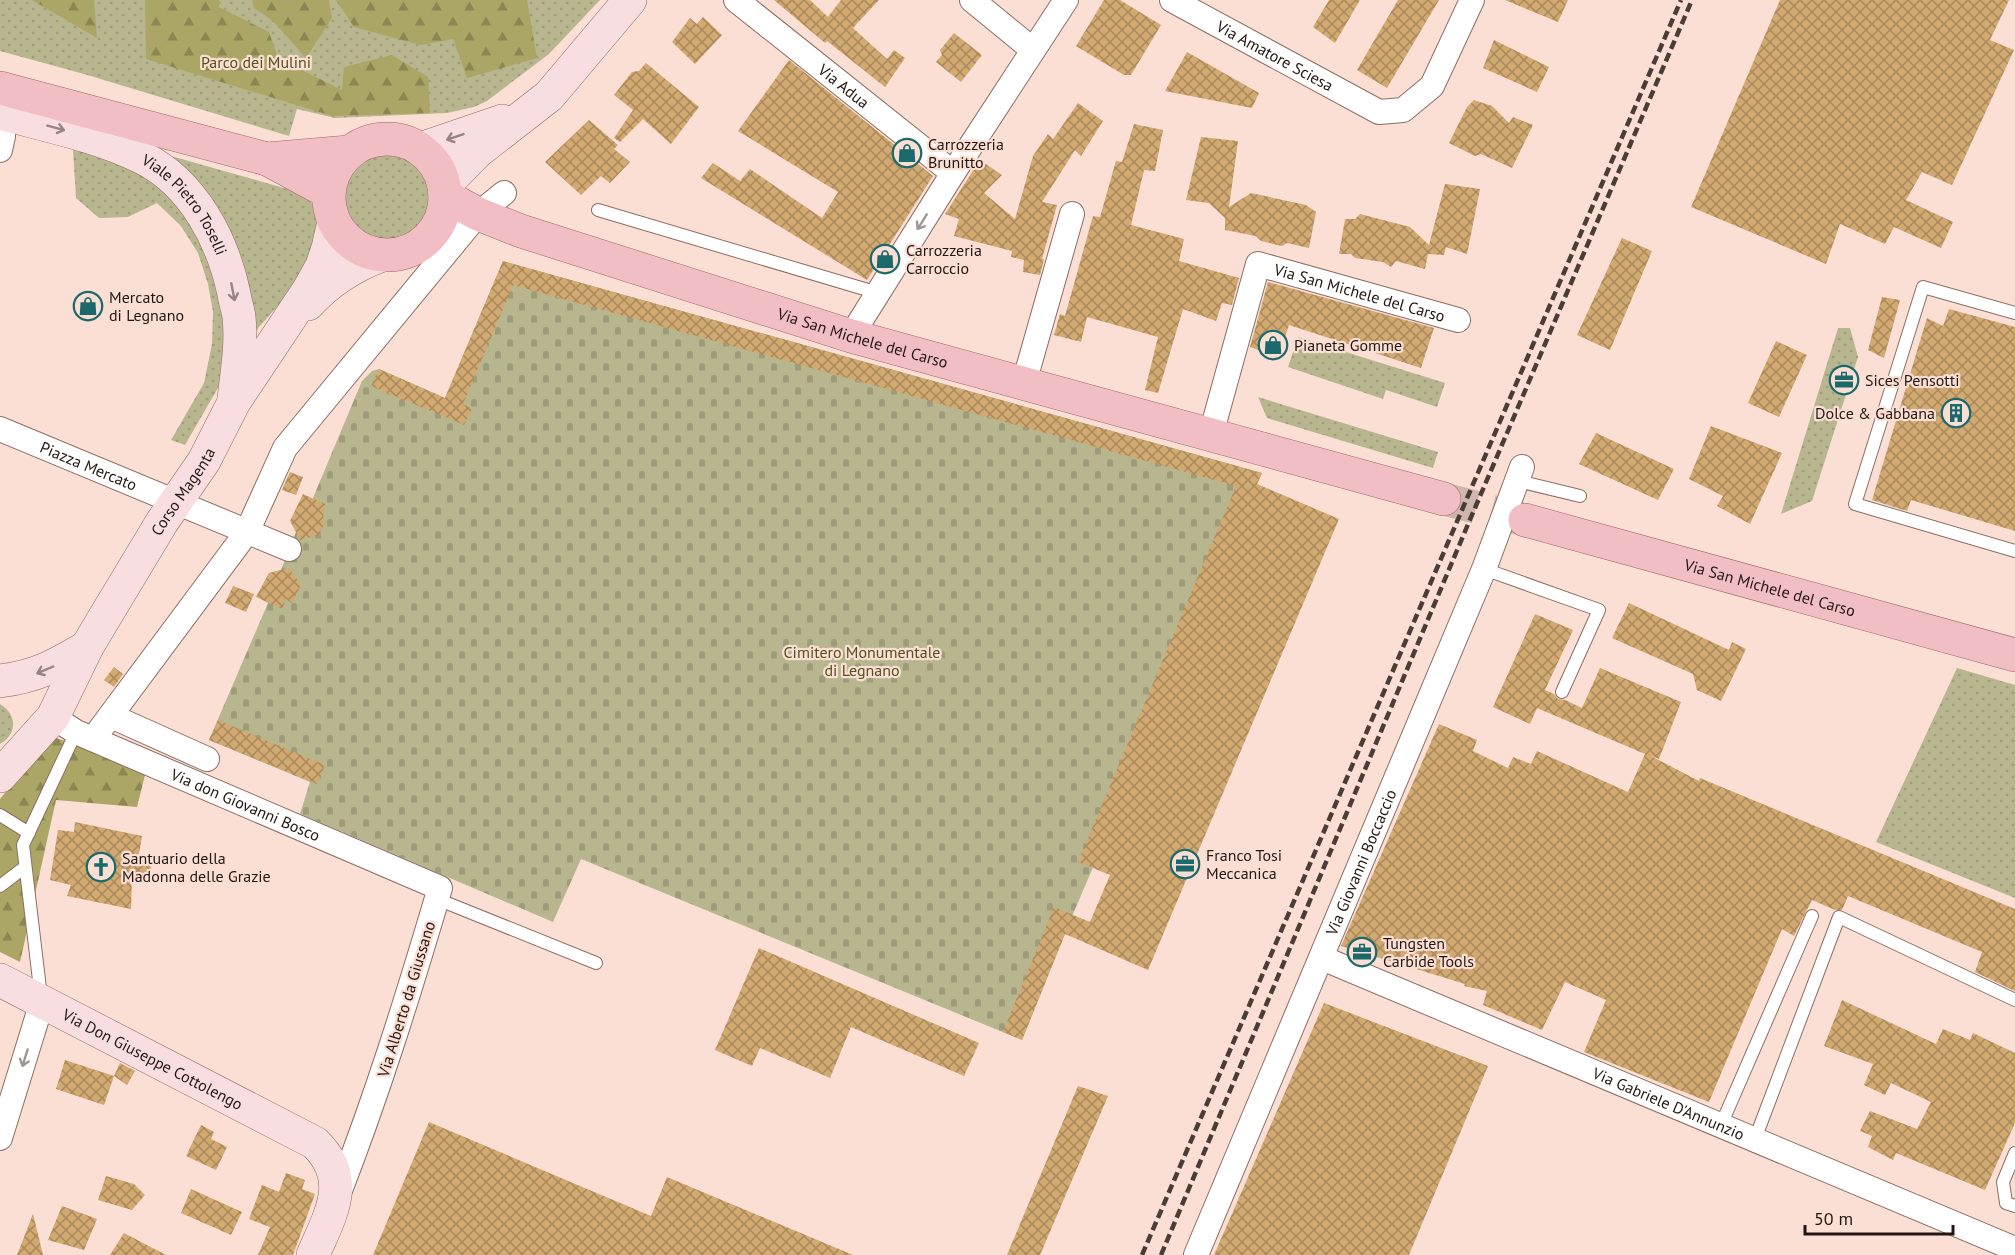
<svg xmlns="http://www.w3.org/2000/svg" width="2015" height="1255" font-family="'PT Sans',sans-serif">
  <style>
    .grass { fill: url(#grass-dots) }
    .forest { fill: url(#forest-firs) }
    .cemetery { fill: url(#cemetery-stones) }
    .building { fill: url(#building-cross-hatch) }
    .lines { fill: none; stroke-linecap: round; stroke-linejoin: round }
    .primary-tunnel { stroke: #d0b7ad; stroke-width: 33; stroke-dasharray: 33 16; stroke-linecap: butt }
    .lane-casing { stroke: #8c6e62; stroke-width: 14 }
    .street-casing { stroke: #8c6e62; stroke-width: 26 }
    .secondary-casing { stroke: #8c6e62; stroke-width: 34 }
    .primary-casing { stroke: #a2676b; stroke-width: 34 }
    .lane { stroke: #fff; stroke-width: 12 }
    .street { stroke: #fff; stroke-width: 24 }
    .secondary { stroke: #f8dee1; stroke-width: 33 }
    .primary { stroke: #f1bec3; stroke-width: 33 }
    .rail { stroke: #4b3c36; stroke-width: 4.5; stroke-dasharray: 9 4.5; stroke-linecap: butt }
    .oneway { stroke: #988484 }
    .oneway2 { stroke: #9c9794 }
    .labels { text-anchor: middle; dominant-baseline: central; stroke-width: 4.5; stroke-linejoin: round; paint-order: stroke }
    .street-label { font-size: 16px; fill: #231712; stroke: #fbdfd4 }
    .park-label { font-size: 16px; fill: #54511e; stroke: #fbdfd4 }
    .poi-label { font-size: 16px; fill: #231712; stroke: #fbdfd4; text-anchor: start }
  </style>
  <defs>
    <pattern id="grass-dots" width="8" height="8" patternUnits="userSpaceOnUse" patternTransform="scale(1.5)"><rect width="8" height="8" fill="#b8b68f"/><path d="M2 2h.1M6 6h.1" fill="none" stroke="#9e9c7a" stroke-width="1.8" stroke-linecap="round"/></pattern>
    <pattern id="forest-firs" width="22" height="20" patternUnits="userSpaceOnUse" patternTransform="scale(1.5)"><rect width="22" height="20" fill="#aba665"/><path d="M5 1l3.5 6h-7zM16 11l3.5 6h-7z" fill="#8b8652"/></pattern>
    <pattern id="cemetery-stones" width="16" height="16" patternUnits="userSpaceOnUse" patternTransform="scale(1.5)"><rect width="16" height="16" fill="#b8b68f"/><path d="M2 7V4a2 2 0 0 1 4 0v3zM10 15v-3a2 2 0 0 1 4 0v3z" fill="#9e9c7a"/></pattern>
    <pattern id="building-cross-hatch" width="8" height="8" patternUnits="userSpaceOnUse" patternTransform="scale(1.5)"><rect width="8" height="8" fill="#d1a971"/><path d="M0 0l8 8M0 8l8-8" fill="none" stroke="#a9895b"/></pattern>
  </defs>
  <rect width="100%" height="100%" fill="#fbdfd4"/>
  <!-- grass -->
  <path class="grass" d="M0 0H600L549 54 487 101 474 107 447 113 335 118 297 109 289 136 84 74 0 51Z
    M73 149 108 157 142 175 168 195 191 221 229 311 222 381 185 445 171 440 204 383 212 344 213 312 208 284 198 253 181 226 157 203 128 217 99 218 76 198Z
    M146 149 298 192 311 202 319 215 320 241 293 289 259 327 247 349 246 302Z
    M343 198a43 43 0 1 1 86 0a43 43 0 1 1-86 0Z
    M1838 328H1850L1858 357 1812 501 1781 514Z
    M1298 337 1445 383 1437 407 1386 390 1383 399 1288 367Z
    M1258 397 1438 452 1433 468 1267 418Z
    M1957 668 2015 685V898L1876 842Z
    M0 704C17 714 18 734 0 744Z"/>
  <!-- forest -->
  <path class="forest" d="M32 0H94L97 38Z
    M145 0H219V7L269 32 278 58 342 90 344 67 392 55 428 77 430 113 332 116 146 59Z
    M252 0H329L332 18 306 58 273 21 254 8Z
    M336 0H527L537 58 467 78 453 39 420 45 354 27Z
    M51 736 146 771 137 807 56 800 20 962 0 952V799Z"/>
  <!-- cemetery -->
  <path class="cemetery" d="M503 261 1262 473 1073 914 1022 1040 581 859 553 922 300 814 310 782 209 740 268 603 261 589 269 573 281 570 296 532 310 505 362 381 372 371 379 369 445 398Z"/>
  <!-- building -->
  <path class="building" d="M774 0H810L828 17 841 0H879L853 28 887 59 894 50 905 58 885 87 827 41 825 43Z
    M1104 0H1120L1161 25 1131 75H1124L1076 46Z
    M1329 0H1360L1335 43 1313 27Z
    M1398 0H1439L1387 88 1357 70Z
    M1505 0H1568L1558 22Z
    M1780 0H2009L1990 40 2014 50 1952 185 1922 172 1906 200 1953 222 1941 248 1894 227 1885 244 1840 224 1826 264 1691 207Z
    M703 17 722 35 695 64 672 42 690 18 697 24Z
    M954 33 982 55 961 82 936 62 942 55 940 50Z
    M1494 40 1549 67 1537 92 1483 68Z
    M1187 52 1259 93 1252 108 1165 91Z
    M789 60 933 176 867 280 701 178 713 163 740 181 750 169 822 218 838 192 738 131Z
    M646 63 699 107 671 144 643 119 620 142 614 138 633 110 614 95 632 72 639 71Z
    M1474 100 1492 106 1509 123 1513 117 1533 125 1512 168 1481 154 1475 156 1449 143 1467 107Z
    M1078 103 1103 121 1081 156 1075 150 1042 202 1057 205 1042 259H1044L1040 275 1023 272 1024 260 1011 257 1012 251 954 236 959 219 945 214 980 160 1002 175 984 193 1015 219 1033 156 1048 134 1053 139Z
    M589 120 618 145 614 149 630 162 610 183 601 176 581 195 545 162Z
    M1134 124 1163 130 1155 171 1144 170 1131 225 1184 239 1179 261 1239 278 1232 305 1222 303 1216 321 1183 309 1158 393 1145 390 1158 337 1087 317 1081 342 1054 335 1060 314 1065 316 1093 216 1100 217 1116 161 1122 162Z
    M1201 137 1238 141 1229 207 1251 193 1306 205 1316 212 1309 248 1287 243 1282 246 1261 241 1256 236 1225 230V218L1209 203 1186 200Z
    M1445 184 1480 189 1467 254 1446 247 1444 255 1428 254 1425 269 1396 261 1391 267 1383 262 1355 258 1351 254H1339L1345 219H1355L1360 214 1410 227 1429 245Z
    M1622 238 1652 251 1610 350 1577 335Z
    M503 261 1262 473 1257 484 1339 519 1148 970 1065 934 1022 1040 1003 1032 1054 907 1090 922 1110 875 1078 862 1236 486 513 285 463 404 472 409 464 425 371 386 379 369 445 398Z
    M1268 282 1434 328 1421 368 1289 325 1278 357 1250 347Z
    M1882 297 1900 300 1884 358 1868 350Z
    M1949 309 2015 327V531L1911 500 1907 511 1872 500 1927 318 1943 326Z
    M1776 341 1807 355 1779 417 1748 403Z
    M1711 426 1782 453 1750 524 1717 506 1723 496 1689 479Z
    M1596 433 1674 469 1658 500 1579 464Z
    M290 472 303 477 296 495 282 490Z
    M303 494 325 504 323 517 325 524 318 535 300 540 290 521Z
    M289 568 301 585 292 603 286 599 282 609 256 597 269 573Z
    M233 586 254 594 246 612 225 603Z
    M1629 603 1729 650 1732 642 1746 649 1721 701 1697 690 1693 674 1612 638Z
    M1535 614 1573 630 1545 690 1554 694 1558 699 1565 700 1582 708 1600 668 1681 702 1659 759 1649 755 1699 781 1700 778 2015 909V991L1975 972 1982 952 1848 896 1842 910H1835L1812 900 1794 936 1782 929 1709 1102 1584 1052 1606 1000 1565 982 1542 1030 1483 1005 1487 991 1464 986 1465 984 1341 946 1439 724 1477 740 1473 751 1508 768 1513 757 1531 764 1537 751 1628 792 1645 754 1537 708 1530 724 1493 707Z
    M114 667 123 674 114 687 104 680Z
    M218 720 325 765 317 784 209 740Z
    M75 822 142 836 139 854 153 857 149 877 132 876 131 909 67 896 71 885 50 880 58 830 74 832Z
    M759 948 979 1043 964 1076 851 1027 830 1078 760 1048 752 1066 715 1050Z
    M1842 1000 1936 1044 1943 1029 1970 1040 1973 1033 2015 1053V1123L1985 1190 1896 1153 1893 1160 1868 1147 1872 1136 1860 1131 1870 1111 1917 1129 1931 1102 1891 1083 1885 1095 1864 1085 1873 1064 1824 1046Z
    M1324 1003 1488 1066 1409 1255H1214Z
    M65 1060 114 1076 104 1105 56 1089Z
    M120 1063 135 1071 127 1085 114 1076Z
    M1078 1086 1108 1096 1040 1255H1007Z
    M429 1122 651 1216 667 1177 853 1255H373Z
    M201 1125 214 1132 211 1139 227 1147 216 1170 186 1156Z
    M286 1173 305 1180 302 1189 315 1194 293 1255H258L270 1227 249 1219 262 1185 279 1192Z
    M106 1176 134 1184 145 1195 132 1210 98 1200Z
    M191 1189 242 1212 231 1235 181 1213Z
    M62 1206 97 1219 84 1250 48 1240Z
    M33 1214 43 1255H17Z
    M124 1233 166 1255H110Z"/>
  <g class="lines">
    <!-- primary-tunnel -->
    <path class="primary-tunnel" d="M1444 499 1525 520"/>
    <!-- lane casing -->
    <g class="lane-casing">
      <path id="lane" d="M598 210 878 293
        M2015 313 1923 287 1855 504 2015 551
        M1518 481 1580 496
        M1484 569 1599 610 1562 692
        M0 815 29 833
        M0 886 25 867
        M437 899 596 963
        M41 997 23 845 76 732
        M1721 1125 1812 916
        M1755 1139 1839 917 2015 1000
        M2015 1153 2003 1182 2006 1203 2015 1206"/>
    </g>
    <!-- street casing -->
    <g class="street-casing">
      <g id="street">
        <path id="s1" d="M736 0 953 173"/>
        <path d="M972 0 1033 50"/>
        <path id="s2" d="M1172 0 1379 112 1403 110 1432 86 1472 0"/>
        <path d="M0 150 3 136"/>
        <path d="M851 336 953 173 1066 0"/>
        <path d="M1024 383 1072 214"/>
        <path id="s3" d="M0 429 289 549"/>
        <path id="s4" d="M1211 434 1258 264 1458 320"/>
        <path d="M111 716 207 759"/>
        <path id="s5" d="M53 717 76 732 440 888C409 993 377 1096 337 1198"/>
        <path d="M93 739 247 532 285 448 478 214 504 193"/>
        <path id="s6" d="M1322 958 2015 1249"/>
        <path d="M0 1138 42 1002"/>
        <path id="s7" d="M1196 1255 1484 569 1522 467"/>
      </g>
    </g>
    <!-- secondary casing -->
    <g class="secondary-casing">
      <g id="secondary">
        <path id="s8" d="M0 113C48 126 98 136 143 158 194 184 223 241 234 294 235 302 238 309 239 317 242 344 237 372 234 399"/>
        <path d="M420 149 502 121"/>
        <path d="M444 186 477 152 549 96 630 0"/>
        <path d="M308 304C328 282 355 265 382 255"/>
        <path d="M0 681C38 676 54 666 87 647"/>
        <path id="s9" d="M0 776 53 717 87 647 100 625 162 522 204 461 234 402 308 291 322 266 328 248 334 222"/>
        <path id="s10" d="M0 980 315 1143C353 1180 330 1215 313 1255"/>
      </g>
    </g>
    <!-- primary casing -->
    <g class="primary-casing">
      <g id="primary">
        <path d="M0 88 267 159 328 192"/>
        <circle cx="387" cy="197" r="58"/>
        <path d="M267 159 349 152"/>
        <path id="s11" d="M445 196 478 214 521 231 851 336 1444 499"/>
        <path id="s12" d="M1525 520 2015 655"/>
      </g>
    </g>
    <!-- lane -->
    <use href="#lane" class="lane"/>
    <!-- street -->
    <use href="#street" class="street"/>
    <!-- secondary -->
    <use href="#secondary" class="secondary"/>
    <!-- primary -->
    <use href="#primary" class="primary"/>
    <!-- rail -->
    <path class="rail" d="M1142 1255 1681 0
      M1161 1255 1466 529 1692 0"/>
  </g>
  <!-- one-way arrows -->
  <defs><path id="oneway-shaft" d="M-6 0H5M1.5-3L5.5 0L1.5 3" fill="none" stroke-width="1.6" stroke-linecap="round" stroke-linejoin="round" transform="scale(1.5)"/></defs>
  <g class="oneway">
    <use href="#oneway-shaft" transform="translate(56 128) rotate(15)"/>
    <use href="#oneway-shaft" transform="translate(455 137) rotate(161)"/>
    <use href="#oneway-shaft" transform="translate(233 292) rotate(79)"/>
    <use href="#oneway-shaft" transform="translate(45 670) rotate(157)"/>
  </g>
  <g class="oneway2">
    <use href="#oneway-shaft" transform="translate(922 222) rotate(122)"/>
    <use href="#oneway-shaft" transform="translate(25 1058) rotate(107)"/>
  </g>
  <!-- icons -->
  <defs>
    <g id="shop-ring" transform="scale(1.5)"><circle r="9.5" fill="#fbdfd4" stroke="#1c696b" stroke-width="1.5"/><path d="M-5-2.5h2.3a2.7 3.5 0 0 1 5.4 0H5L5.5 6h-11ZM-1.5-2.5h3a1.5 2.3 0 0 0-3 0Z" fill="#1c696b"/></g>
    <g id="office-ring" transform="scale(1.5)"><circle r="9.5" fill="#fbdfd4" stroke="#1c696b" stroke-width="1.5"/><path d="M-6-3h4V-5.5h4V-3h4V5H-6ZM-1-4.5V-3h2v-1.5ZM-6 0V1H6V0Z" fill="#1c696b"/></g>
    <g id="building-ring" transform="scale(1.5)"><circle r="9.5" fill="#fbdfd4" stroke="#1c696b" stroke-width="1.5"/><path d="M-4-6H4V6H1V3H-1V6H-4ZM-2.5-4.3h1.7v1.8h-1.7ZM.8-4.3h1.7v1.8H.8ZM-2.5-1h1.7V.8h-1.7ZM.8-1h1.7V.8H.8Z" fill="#1c696b"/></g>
    <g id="church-ring" transform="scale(1.5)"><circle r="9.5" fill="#fbdfd4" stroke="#1c696b" stroke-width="1.5"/><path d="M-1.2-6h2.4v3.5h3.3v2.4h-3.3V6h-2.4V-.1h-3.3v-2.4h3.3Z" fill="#1c696b"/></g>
  </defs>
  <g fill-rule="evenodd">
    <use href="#shop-ring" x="907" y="153"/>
    <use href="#shop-ring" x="885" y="259"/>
    <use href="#shop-ring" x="88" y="306"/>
    <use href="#shop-ring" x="1273" y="345"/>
    <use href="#office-ring" x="1844" y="380"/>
    <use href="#building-ring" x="1956" y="413"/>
    <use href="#office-ring" x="1185" y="864"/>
    <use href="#church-ring" x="101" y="867"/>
    <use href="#office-ring" x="1362" y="952"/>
  </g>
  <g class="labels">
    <!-- street labels -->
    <g class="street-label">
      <text stroke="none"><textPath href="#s2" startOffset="117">Via Amatore Sciesa</textPath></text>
      <text stroke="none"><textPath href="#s1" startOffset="138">Via Adua</textPath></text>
      <text stroke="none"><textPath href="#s8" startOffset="214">Viale Pietro Toselli</textPath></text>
      <text stroke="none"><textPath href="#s4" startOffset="282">Via San Michele del Carso</textPath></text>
      <text stroke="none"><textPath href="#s11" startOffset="442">Via San Michele del Carso</textPath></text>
      <text stroke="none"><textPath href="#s3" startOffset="96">Piazza Mercato</textPath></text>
      <text stroke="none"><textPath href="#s9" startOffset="340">Corso Magenta</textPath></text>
      <text stroke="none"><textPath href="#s12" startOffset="254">Via San Michele del Carso</textPath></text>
      <text stroke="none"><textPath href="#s5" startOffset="212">Via don Giovanni Bosco</textPath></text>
      <text stroke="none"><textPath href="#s7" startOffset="426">Via Giovanni Boccaccio</textPath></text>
      <text transform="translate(406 999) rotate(-73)">Via Alberto da Giussano</text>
      <text stroke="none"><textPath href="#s10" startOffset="172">Via Don Giuseppe Cottolengo</textPath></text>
      <text stroke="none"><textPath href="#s6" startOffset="376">Via Gabriele D'Annunzio</textPath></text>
    </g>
    <!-- park labels -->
    <g class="park-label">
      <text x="256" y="62">Parco dei Mulini</text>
      <text x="862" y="652">Cimitero Monumentale<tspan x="862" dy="18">di Legnano</tspan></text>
    </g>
    <!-- poi labels -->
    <g class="poi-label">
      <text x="928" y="144">Carrozzeria<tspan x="928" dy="18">Brunitto</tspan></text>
      <text x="906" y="250">Carrozzeria<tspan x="906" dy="18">Carroccio</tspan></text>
      <text x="109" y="297">Mercato<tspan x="109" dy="18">di Legnano</tspan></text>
      <text x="1294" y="345">Pianeta Gomme</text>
      <text x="1865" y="380">Sices Pensotti</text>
      <text x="1935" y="413" text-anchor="end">Dolce &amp; Gabbana</text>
      <text x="1206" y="855">Franco Tosi<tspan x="1206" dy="18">Meccanica</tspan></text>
      <text x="122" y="858">Santuario della<tspan x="122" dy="18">Madonna delle Grazie</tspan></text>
      <text x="1383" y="943">Tungsten<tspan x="1383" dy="18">Carbide Tools</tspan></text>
    </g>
  </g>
  <!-- scale -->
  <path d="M1805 1225v9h148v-9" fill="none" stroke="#231712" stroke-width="3"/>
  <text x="1814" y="1225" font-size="18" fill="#231712" stroke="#fbdfd4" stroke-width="4.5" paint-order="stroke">50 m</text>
</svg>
